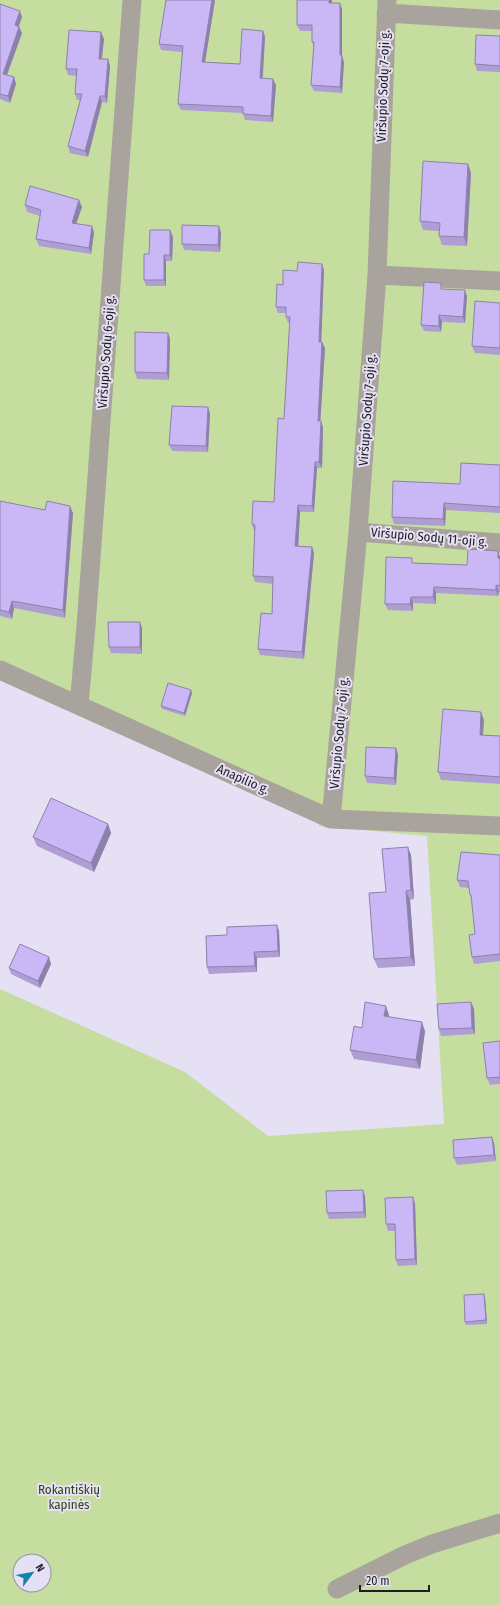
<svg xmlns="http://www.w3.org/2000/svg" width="500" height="1605" font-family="'Fira Sans Condensed',sans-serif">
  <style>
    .green { fill: #c5dea0; fill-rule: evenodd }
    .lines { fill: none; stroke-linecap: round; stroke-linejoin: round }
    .street { stroke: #a8a39c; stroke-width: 19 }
    .wall { fill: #ae9ed4 }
    .shaded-wall { fill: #8d81ac }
    .building { fill: #cab8f6; stroke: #8d81ac }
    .labels { text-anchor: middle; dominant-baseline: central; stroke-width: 4; stroke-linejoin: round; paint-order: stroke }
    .street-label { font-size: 13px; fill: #1e1c23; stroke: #e5e0f3 }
    .park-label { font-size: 13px; fill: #324215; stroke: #e5e0f3 }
  </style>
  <rect width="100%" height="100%" fill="#e5e0f3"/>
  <!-- green -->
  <path class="green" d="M0 0H500V1605H0V989L185 1072 268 1136 444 1124 427 836 319 826 320 805 0 662ZM20 1561H44V1585H20Z"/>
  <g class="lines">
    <!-- street -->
    <path class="street" d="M386 13 500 20
      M377 275 500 281
      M358 532 500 543
      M0 670 331 819 500 826
      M79 705 86 626 132 0
      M331 819 358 532 377 275 387 0
      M337 1589 405 1555 432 1544 500 1523"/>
  </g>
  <!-- wall -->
  <path class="wall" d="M166 0H215L205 62 240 64 263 31 265 37 263 78 276 85 273 122 245 120 243 113 181 110 178 104 182 52 161 50 159 44Z
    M297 0H332V3L342 9V56L344 62 342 93 314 91 311 85 314 46 312 42V31H300L297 25Z
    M0 4 22 17 19 26 22 33 7 75 14 77 16 84 10 103 0 99Z
    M500 36V72L477 71 475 64Z
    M104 39 102 59 110 66 107 103 102 102 88 157 70 153 68 146 80 100H77L75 94 76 76 68 75 66 69Z
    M468 164 471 173 467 246 442 245 439 236V231L423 230 420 221Z
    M25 205 82 207 76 224 92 226 94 233 91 254 39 246 36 239 40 216 27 212Z
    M219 226 221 233 220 252 184 250 182 244Z
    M170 230 173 237 172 261H166V286H146L144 280 149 254Z
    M324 270 321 342H322L325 348 320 421 323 427 322 468H317L314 512H300L298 546 312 547 314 553 304 659 260 655 258 649 272 614 273 584 255 582 253 576 255 531H254L252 524 274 502 284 419 290 323H288L286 317V313H278L276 307 283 285 297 271Z
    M443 289 467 296 465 323 442 322 441 332 424 331 421 325Z
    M500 303V355L475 353 472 346Z
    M168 333 170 339 169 380 137 379 135 372Z
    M208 407 210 414 208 452 172 451 169 445Z
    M500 465V513L446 510 445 526 394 524 392 517 460 484Z
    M0 501 45 510 73 513 65 618 14 608 12 619 0 616Z
    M500 557V592H499L498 596 436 593V604L413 603V611L388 610 385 604 414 563 467 565Z
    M142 628V654L111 653 109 647Z
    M191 690 192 693 185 716 162 709 161 706Z
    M484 720 483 735 500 736V784L441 780 438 772Z
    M396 748 398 755 396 785 367 783 365 776Z
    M108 824 111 833 94 872 37 846 33 837Z
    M411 855 414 899 410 900 415 966 378 968 374 959 386 892Z
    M500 855V961L474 964 472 957 475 934 472 901 470 895 469 888 460 887 457 880Z
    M277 925 279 931 280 957 257 958V972L209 974 207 967 227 935Z
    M51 964 40 988 11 974 9 968Z
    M471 1002 474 1009 475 1034 441 1036 439 1029Z
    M389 1015V1017L425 1031 420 1069 354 1059 350 1050 362 1028Z
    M500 1041V1084L490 1085 487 1078Z
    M494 1143 496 1161 457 1165 454 1158Z
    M365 1196 366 1218 329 1219 327 1213Z
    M415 1203 417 1265 398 1266 396 1260 395 1231H388L386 1224Z
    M484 1294 485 1297 487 1324 466 1325 465 1322Z"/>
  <!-- shaded-wall -->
  <path class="shaded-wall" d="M212 0H215L204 68 202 62Z
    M329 0H332L331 9 329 3Z
    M340 3 342 9V56L344 62 342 93 340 87Z
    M20 11 22 17 17 31 15 25Z
    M19 27 22 33 5 80 3 74Z
    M263 31 265 37 262 84 260 78Z
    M101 32 104 39 101 65 99 59Z
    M108 59 110 66 107 103 105 96Z
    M14 77 16 84 10 103 8 96Z
    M273 79 276 85 273 122 271 116Z
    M100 96 102 102 88 157 85 151Z
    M468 164 471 173 467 246 464 237Z
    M79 200 82 207 74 230 72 223Z
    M92 226 94 233 91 254 89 248Z
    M219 226 221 233 220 252 218 245Z
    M170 230 173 237 172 261 170 255Z
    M164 255 166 261V286L164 280Z
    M322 264 324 270 321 348 319 342Z
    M465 290 467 296 465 323 463 317Z
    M439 315 442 322 441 332 439 326Z
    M168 333 170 339 169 380 167 373Z
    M322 342 325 348 320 427 318 421Z
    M208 407 210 414 208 452 206 446Z
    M321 421 323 427 322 468 319 462Z
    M315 462 317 468 314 512 312 506Z
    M444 503 446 510 445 526 443 519Z
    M298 505 300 512 298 552 295 546Z
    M70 506 73 513 65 618 63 610Z
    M312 547 314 553 304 659 302 652Z
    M498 551 500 557V565L498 558Z
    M496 585 499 592 498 596 496 590Z
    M434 587 436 593V604L433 597Z
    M411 597 413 603V611L410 604Z
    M12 601 14 608 12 619 9 612Z
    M140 622 142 628V654L140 647Z
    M191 690 192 693 185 716 184 713Z
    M481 712 484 720 482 743 480 735Z
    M396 748 398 755 396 785 394 778Z
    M108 824 111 833 94 872 91 863Z
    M408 847 411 855 414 899 411 890Z
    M406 891 410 900 415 966 411 957Z
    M277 925 279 931 280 957 278 951Z
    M254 952 257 958V972L255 966Z
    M49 957 51 964 40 988 38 981Z
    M471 1002 474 1009 475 1034 472 1028Z
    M386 1006 389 1015 387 1025 384 1016Z
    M422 1022 425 1031 420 1069 416 1060Z
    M492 1137 494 1143 496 1161 494 1155Z
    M363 1190 365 1196 366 1218 364 1212Z
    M413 1197 415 1203 417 1265 415 1259Z
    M484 1294 485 1297 487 1324 486 1320Z"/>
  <!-- building -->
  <path class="building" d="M166 0H212L202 62 240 64 242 29 263 31 260 78 273 79 271 116 243 114V107L178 104 183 46 159 44Z
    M297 0H329V3H340V55H342L340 87 311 85 314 42H312V25H297Z
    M0 4 20 11 15 25 19 27 3 74 14 77 8 96 0 94Z
    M69 30 101 32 99 59H108L105 96H100L85 151 68 146 82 94H75L77 69H66Z
    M476 35 500 36V66L475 64Z
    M423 161 468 164 464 237 439 236 440 223 420 221Z
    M30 186 79 200 72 223 92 226 89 248 36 239 41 210 25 205Z
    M182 225 219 226 218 245 182 244Z
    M150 230H170V255H164V280H144V254H149Z
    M298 262 322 264 319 342H322L318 421H321L319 462H315L312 506 298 505 295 546 312 547 302 652 258 649 261 613 272 614 273 577 253 576 255 525 252 524 253 501 274 502 278 418 284 419 290 317H286V307H276L277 284 283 285V270L297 271Z
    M424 282 441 283V289L465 290 463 317 439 315V326L421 325Z
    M475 301 500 303V348L472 346Z
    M135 332 168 333 167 373 135 372Z
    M172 406 208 407 206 446 169 445Z
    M461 463 500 465V507L444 503 443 519 392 517 393 481 460 484Z
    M0 501 45 510 47 501 70 506 63 610 12 601 9 612 0 610Z
    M468 549 498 551V558L500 559V586L496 585V590L434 587 433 597H411L410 604H385L386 557 412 558V563L467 565Z
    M108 622H140V647H109Z
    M168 683 191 690 184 713 161 706Z
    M443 709 481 712 480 735 500 736V777L438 772Z
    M366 747 396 748 394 778 365 776Z
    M51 798 108 824 91 863 33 837Z
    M408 847 411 890 406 891 411 957 374 959 369 893 386 892 382 849Z
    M461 852 500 855V954L472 957 469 935 475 934 471 895H470L468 881 457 880Z
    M277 925 278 951 254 952 255 966 207 967 206 936 227 935V927Z
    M20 944 49 957 38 981 9 968Z
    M365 1002 386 1006 384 1016 422 1022 416 1060 350 1050 354 1026 362 1028Z
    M471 1002 472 1028 439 1029 437 1004Z
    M500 1041V1077L487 1078 483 1043Z
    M492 1137 494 1155 454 1158 453 1140Z
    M363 1190 364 1212 327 1213 326 1191Z
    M413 1197 415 1259 396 1260 395 1224H386L385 1198Z
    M484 1294 486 1320 465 1322 464 1295Z"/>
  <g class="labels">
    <!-- street labels -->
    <g class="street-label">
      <text transform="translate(383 86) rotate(-88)">Viršupio Sodų 7-oji g.</text>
      <text transform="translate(106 352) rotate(-86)">Viršupio Sodų 6-oji g.</text>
      <text transform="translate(367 410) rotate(-86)">Viršupio Sodų 7-oji g.</text>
      <text transform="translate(429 537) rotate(5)">Viršupio Sodų 11-oji g.</text>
      <text transform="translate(339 733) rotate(-85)">Viršupio Sodų 7-oji g.</text>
      <text transform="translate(243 779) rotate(24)">Anapilio g.</text>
    </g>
    <!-- park labels -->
    <g class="park-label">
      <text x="69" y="1489">Rokantiškių<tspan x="69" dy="15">kapinės</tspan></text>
    </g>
  </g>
  <!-- north arrow -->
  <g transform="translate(32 1573) rotate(58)"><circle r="19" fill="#e5e0f3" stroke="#9592a0"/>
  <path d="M0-3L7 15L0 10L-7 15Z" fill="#1285ab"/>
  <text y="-6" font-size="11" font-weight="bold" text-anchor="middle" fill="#1e1c23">N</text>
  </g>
  <!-- scale -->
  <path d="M360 1585v6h69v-6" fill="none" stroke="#1e1c23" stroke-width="2"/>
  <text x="366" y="1585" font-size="12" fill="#1e1c23" stroke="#e5e0f3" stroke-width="3" paint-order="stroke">20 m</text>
</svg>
